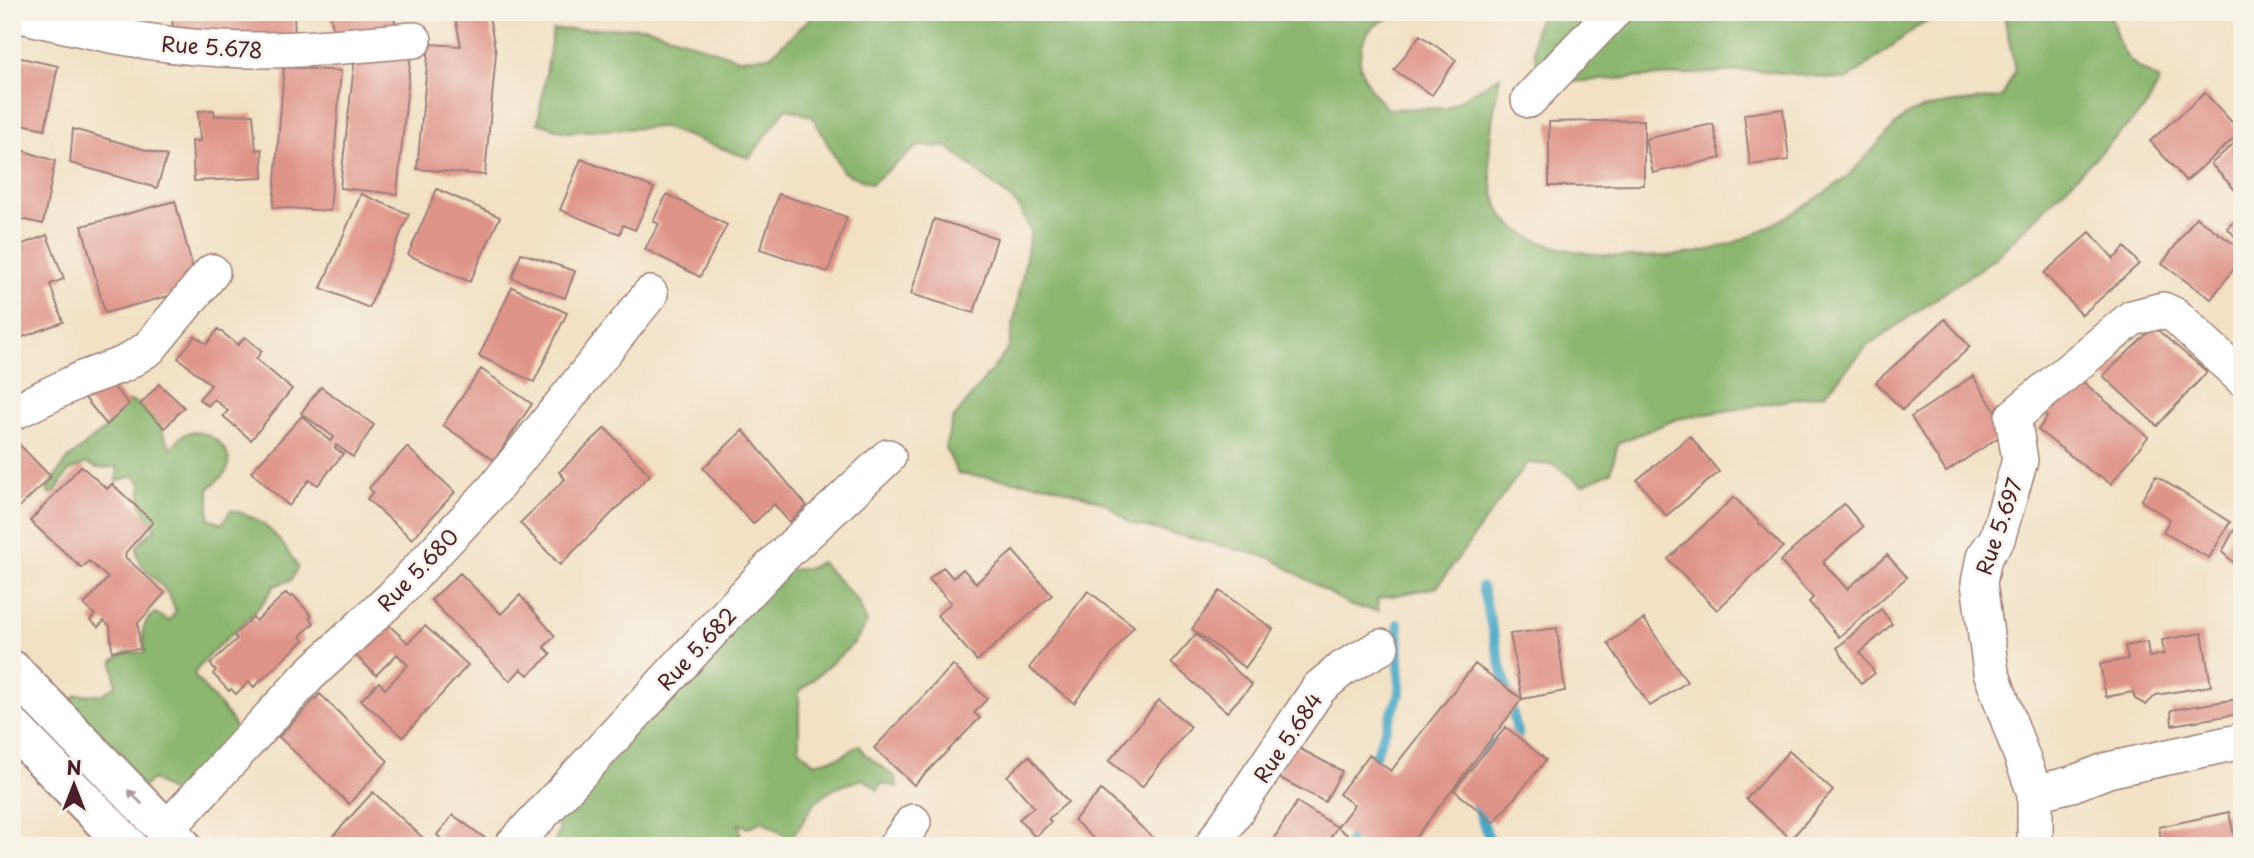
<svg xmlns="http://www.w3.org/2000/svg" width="2254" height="858" font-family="'Playpen Sans',sans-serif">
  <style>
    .forest { fill: #8ab66e; stroke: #6a6a4c; stroke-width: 2 }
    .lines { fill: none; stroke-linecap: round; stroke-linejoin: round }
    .stream { stroke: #46a6c5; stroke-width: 10 }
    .building { fill: #e09388 }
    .minor-casing { stroke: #9e8078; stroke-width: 38 }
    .tertiary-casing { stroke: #9e8078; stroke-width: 42 }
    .minor { stroke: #fff; stroke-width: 35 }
    .tertiary { stroke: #fff; stroke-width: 38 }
    .oneway { fill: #ae9aa0 }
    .labels { text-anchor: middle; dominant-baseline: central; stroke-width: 5; stroke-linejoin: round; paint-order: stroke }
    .street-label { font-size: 21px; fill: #4a1f2b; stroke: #f7f3e8 }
  </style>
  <rect width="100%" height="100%" fill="#f7f3e8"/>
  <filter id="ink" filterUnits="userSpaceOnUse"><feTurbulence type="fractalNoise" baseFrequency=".0143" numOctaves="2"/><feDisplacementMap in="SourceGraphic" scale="14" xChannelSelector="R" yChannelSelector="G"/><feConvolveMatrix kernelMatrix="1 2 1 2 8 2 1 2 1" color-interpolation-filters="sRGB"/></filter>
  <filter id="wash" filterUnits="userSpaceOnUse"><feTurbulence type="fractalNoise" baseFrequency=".00686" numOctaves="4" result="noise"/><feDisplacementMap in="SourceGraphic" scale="28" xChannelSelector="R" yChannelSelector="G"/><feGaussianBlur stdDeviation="1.57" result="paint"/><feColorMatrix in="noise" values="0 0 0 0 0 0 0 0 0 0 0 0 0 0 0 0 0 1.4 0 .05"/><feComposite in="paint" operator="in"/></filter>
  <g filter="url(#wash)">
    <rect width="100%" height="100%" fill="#f2e1c4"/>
    <!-- forest -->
    <path class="forest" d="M817 12H1397C1390 20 1376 22 1370 30 1348 60 1366 87 1387 109L1447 108 1500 76C1492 117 1482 166 1498 206 1520 262 1655 262 1704 251 1735 245 1770 227 1796 211 1813 201 1830 190 1845 178 1863 165 1896 118 1913 112 1940 102 1974 102 2002 97L2015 71 2004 15 2000 12H2110C2120 51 2123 62 2160 80L2147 106 1995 258 1867 346 1825 394 1677 419 1618 443 1611 472 1582 485 1555 465 1527 463 1437 587 1377 599 1379 611 1351 606 1271 558 1130 523 1107 504 1079 494 1050 485 958 474 945 447 953 419 1009 348 1031 231 1017 204 948 147 918 146 871 184 843 172 813 117 787 108 749 158 662 127 566 132 538 123 553 30 646 27 739 59 770 56Z
      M1545 12H1950L1921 24 1847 80 1756 70 1569 82 1540 76C1535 55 1527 29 1545 12Z
      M129 401 151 407C160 421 162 436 172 449 175 446 178 438 182 436 201 422 239 449 226 472 222 478 215 483 209 488V518L222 524 231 510C266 518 280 538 298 567L291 580 274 586C255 621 216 641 194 674 206 694 234 715 237 734L205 768 171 792 152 779 139 791 62 707 77 695 103 694 116 685 113 661 126 652 145 653C143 636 139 624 155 613L169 621 176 611C172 603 169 593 163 587 150 573 136 566 137 546L155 528 141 505V482L133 476 116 481 118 467 96 468 87 463 69 471 54 493 49 494 47 489 67 460 105 429 113 415Z
      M821 562 858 601 867 623 855 642 799 692V749L814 763 840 757 859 745 865 754 896 778 897 787 881 783 878 790 864 779C847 784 830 788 817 801 805 812 803 829 789 838L762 821 748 828 739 824 741 837 732 846 554 844 560 828 550 819 780 571 810 568Z"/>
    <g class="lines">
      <!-- stream -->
      <path class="stream" d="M1475 752 1518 735 1482 587
        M1369 771 1400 693 1398 624
        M1475 801 1492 846
        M1349 846 1355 826"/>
    </g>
    <g id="blocks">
      <!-- building -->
      <path class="building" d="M172 12H245L246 20H263V12H294L295 39 173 37Z
        M330 12H393L396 27 334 34Z
        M454 12H488L496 53 485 175 417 169 429 44 461 46Z
        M1420 35 1456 60 1432 95 1394 70Z
        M356 48 411 54 397 194 340 188Z
        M12 56 58 66 45 129 12 122Z
        M284 67 341 71 330 211 273 207Z
        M2205 93 2241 132 2186 181 2150 141Z
        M1783 109 1789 160 1750 165 1744 114Z
        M214 110 215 116 253 114 256 150 262 149 263 178 194 181 192 141H200L198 111Z
        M1644 120V185L1549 186V122Z
        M1713 124 1721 158 1653 173 1645 139Z
        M73 129 167 156 157 188 70 163Z
        M2242 136V184L2235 190 2211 164Z
        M12 147 55 161 43 224 12 217Z
        M581 159 654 188 635 230 623 225 620 234 560 210Z
        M437 189 500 217 470 282 408 255Z
        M361 194 409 214 369 308 321 288Z
        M667 194 727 225 700 277 645 249 659 224 653 221Z
        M779 194 847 217 828 272 760 249Z
        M175 201 198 288 105 313 82 226Z
        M2242 214V244L2227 228Z
        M2196 217 2242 250V258L2211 299 2162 264Z
        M934 219 997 238 974 313 911 294Z
        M2090 232 2114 259 2125 247 2139 264 2082 315 2044 273Z
        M47 235 64 279 50 284 63 322 12 341V248Z
        M521 253 575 271 565 298 512 278Z
        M512 287 567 313 534 382 479 356Z
        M1945 319 1970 347 1902 410 1876 382Z
        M2154 327 2207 372 2157 426 2103 376Z
        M218 329 238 345 245 337 262 351 256 359 292 389 251 440 223 416 228 411 214 399 208 406 199 399 211 385 178 358 195 336 207 344Z
        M481 369 532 404 494 460 443 425Z
        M1973 376 2008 431 1946 472 1911 417Z
        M2081 380 2148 437 2111 484 2099 475 2098 477 2038 430 2047 417 2042 412Z
        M159 384 184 407 165 428 140 405Z
        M112 385 129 404 107 425 85 398Z
        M321 387 374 425 353 457 336 445 335 448 343 454 318 485 309 480 289 506 251 472 302 416 330 441 334 437 301 413Z
        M605 428 650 475 560 565 520 523 565 479 559 472Z
        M743 430 807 506 789 522 774 504 753 524 703 468Z
        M1690 436 1719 472 1666 516 1637 480Z
        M12 437 51 477 12 514Z
        M407 447 455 492 412 539 367 499 373 492 369 488Z
        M81 466 107 489 112 484 153 522 126 552 125 557 165 593 138 623 140 649 112 651 110 626 104 621 98 627 90 620 95 615 84 605 108 578 89 561 82 568 30 521Z
        M2156 476 2230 522 2209 558 2163 532 2170 519 2141 501Z
        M1734 497 1783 547 1717 610 1668 559Z
        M1844 504 1863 527 1823 562 1847 589 1887 555 1907 577 1839 637 1809 602 1813 598 1780 561Z
        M2234 530 2242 537V570L2222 552Z
        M1013 551 1052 595 977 661 937 615 951 603 929 579 943 567 953 578 963 569 976 583Z
        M460 573 501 614 520 595 555 636 544 647 551 654 528 675 521 669 510 681 431 600Z
        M1088 591 1134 626 1074 703 1029 668Z
        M1220 591 1273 629 1245 668 1192 629Z
        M286 593 291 598 293 595 312 616 309 618 314 623 300 636 304 640 254 687 249 682 236 694 231 689 229 691 213 674 216 670 210 664 237 639 234 635 253 617 256 621Z
        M1881 609 1892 624 1860 653 1875 673 1861 684 1837 648Z
        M378 615 408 643 425 626 468 665 403 737 361 700 379 682 385 689 408 665 397 654 376 675 347 647Z
        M1644 619 1687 682 1650 706 1608 643Z
        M1557 628 1565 691 1522 699 1510 634Z
        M2202 633 2211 686 2156 695 2146 705 2135 699 2133 692 2106 697 2100 664 2128 659 2125 646 2147 642 2149 657 2164 654 2162 640Z
        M1196 634 1252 685 1227 712 1171 663Z
        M1475 664 1522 699 1409 846H1362L1337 827 1354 805 1339 794 1369 755 1391 771Z
        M953 665 987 699 974 713 980 718 914 785 874 748Z
        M320 694 388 761 349 804 279 737Z
        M2238 699 2239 714 2172 725 2171 710Z
        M1159 700 1191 727 1142 787 1109 761Z
        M1506 727 1546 760 1494 823 1454 790Z
        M1293 745 1342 771 1325 802 1276 776Z
        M1789 751 1833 791 1791 839 1746 799Z
        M1029 756 1068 802 1048 819 1051 822 1035 837 1019 819 1034 807 1007 776Z
        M1101 790 1162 846H1092L1096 841 1074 820Z
        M373 792 432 846H324Z
        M1297 802 1337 827 1325 846H1269Z
        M2229 812 2236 846H2162L2159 827Z
        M453 815 486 839 480 846H449L437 835Z"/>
    </g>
  </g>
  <g filter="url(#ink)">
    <use href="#blocks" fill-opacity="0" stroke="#9e8078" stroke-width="2"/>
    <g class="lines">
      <!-- minor casing -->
      <g class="minor-casing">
        <path id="minor" d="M12 13C81 29 151 46 222 49 286 53 350 45 414 40
          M1529 100 1613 12
          M12 413 82 379 124 364 149 348 212 272
          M2035 793 2072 784 2108 770 2242 741
          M167 829 310 674 393 597 495 488 650 294
          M512 846 777 561 888 457
          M896 846 913 822
          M1212 846 1319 688 1342 669 1381 647
          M2035 846V793L1991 672 1979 583 1984 557 1997 539 2020 460 2013 417 2132 318 2163 310 2176 316 2242 378"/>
      </g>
      <!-- tertiary casing -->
      <g class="tertiary-casing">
        <path id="tertiary" d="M12 670 182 846
          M12 727 128 846"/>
      </g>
      <!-- minor -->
      <use href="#minor" class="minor"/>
      <!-- tertiary -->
      <use href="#tertiary" class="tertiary"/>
    </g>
    <!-- one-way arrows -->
    <defs><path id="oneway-solid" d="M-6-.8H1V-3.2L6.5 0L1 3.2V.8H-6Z" transform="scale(1.75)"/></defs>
    <use class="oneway" href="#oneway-solid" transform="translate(135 797) rotate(-135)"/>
  </g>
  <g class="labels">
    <!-- street labels -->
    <g class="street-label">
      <text transform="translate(212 46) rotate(4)">Rue 5.678</text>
      <text transform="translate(1998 526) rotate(-71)">Rue 5.697</text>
      <text transform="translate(417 569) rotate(-46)">Rue 5.680</text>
      <text transform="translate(696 648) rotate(-47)">Rue 5.682</text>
      <text transform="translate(1287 737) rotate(-56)">Rue 5.684</text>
    </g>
  </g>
  <!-- margin -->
  <rect width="2254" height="858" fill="none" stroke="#f7f3e8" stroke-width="42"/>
  <!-- north arrow -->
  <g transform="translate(74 785)" stroke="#f7f3e8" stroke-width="5" paint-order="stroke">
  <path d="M0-5L12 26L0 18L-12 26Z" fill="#4a1f2b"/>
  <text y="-10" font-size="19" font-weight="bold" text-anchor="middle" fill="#4a1f2b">N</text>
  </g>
</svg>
